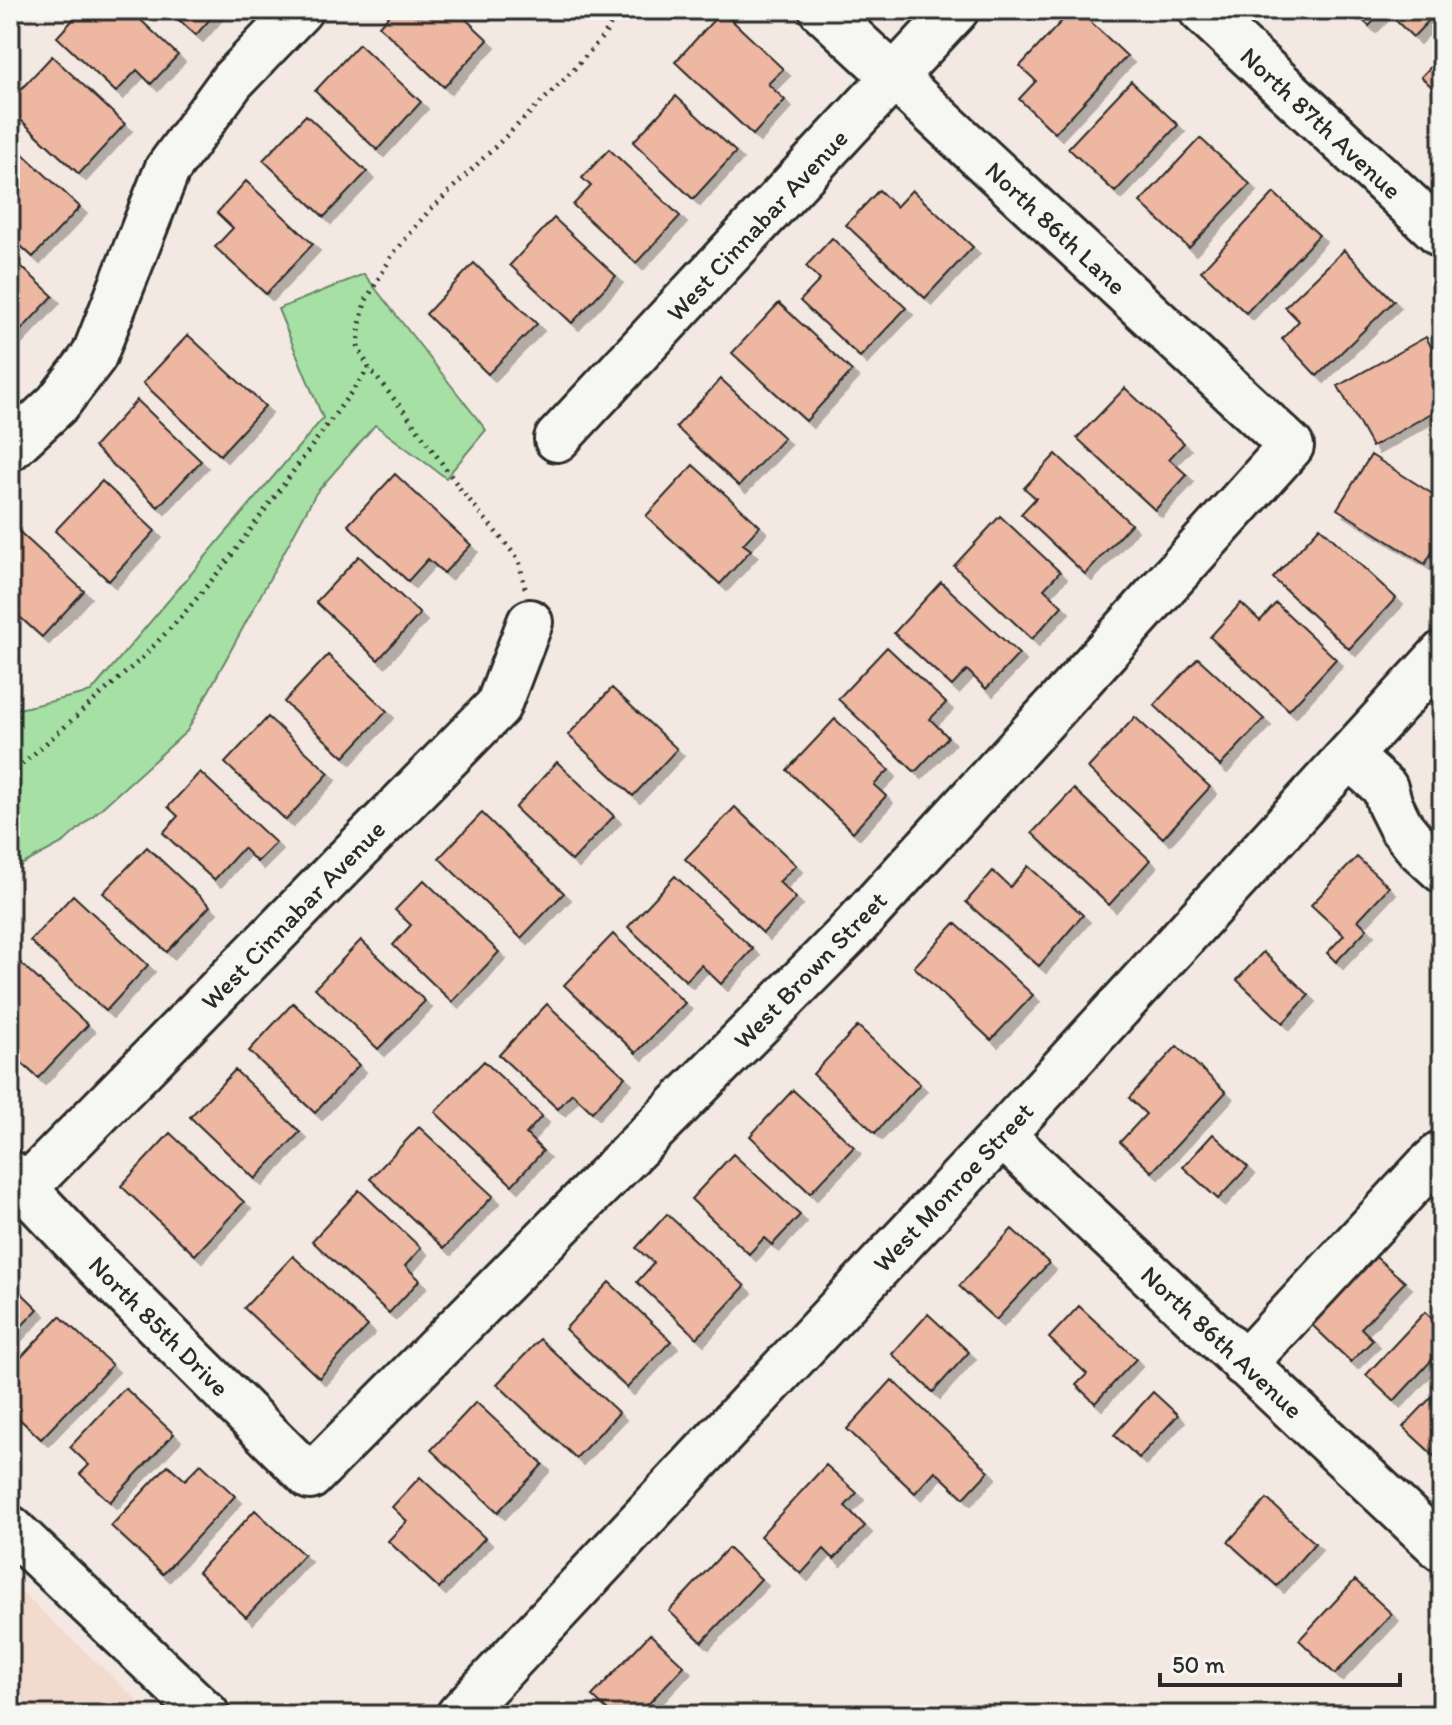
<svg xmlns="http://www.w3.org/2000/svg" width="1452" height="1725" font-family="Itim,sans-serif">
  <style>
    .built { fill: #f2dace }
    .green { fill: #a6e0a5; stroke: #688668; stroke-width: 2 }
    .building { fill: #edb7a1; stroke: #2b2b2b; stroke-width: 2; filter: url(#shadow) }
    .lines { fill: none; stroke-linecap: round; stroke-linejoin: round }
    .minor-casing { stroke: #2b2b2b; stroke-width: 50 }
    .path { stroke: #2b2b2b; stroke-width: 5; stroke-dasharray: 2 6; stroke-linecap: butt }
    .minor { stroke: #f6f6f2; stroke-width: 44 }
    .labels { text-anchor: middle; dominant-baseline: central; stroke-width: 7; stroke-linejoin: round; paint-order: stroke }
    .street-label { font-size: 26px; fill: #2b2b2b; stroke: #f6f6f2 }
  </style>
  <defs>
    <filter id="shadow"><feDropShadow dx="7" dy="7" stdDeviation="0" flood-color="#0004"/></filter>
  </defs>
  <rect width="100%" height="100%" fill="#f4e9e2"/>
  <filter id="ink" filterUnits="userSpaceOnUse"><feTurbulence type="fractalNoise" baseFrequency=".0125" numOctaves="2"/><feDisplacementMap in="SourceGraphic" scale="16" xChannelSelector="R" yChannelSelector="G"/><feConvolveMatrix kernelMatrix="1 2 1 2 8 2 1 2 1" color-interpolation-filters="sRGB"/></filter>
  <g filter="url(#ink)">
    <!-- built -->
    <path class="built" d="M10 1581 153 1715H10Z"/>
    <!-- green -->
    <path class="green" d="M364 274 486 430 446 478 375 425 316 493 187 731 64 842 10 871V711L91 692 323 418 278 309Z"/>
    <!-- building -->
    <path class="building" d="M82 10H130L178 55 151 84 137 70 116 92 57 37Z
      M168 10H218L196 35Z
      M394 10H456L488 40 444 87 379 26Z
      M1072 10H1078L1127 56 1055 133 1019 99 1036 81 1020 66Z
      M1352 10H1385L1369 26Z
      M1385 10H1439L1413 37Z
      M722 11 783 69 768 84 785 100 753 135 675 62Z
      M359 44 421 102 377 150 315 91Z
      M1442 55V96L1421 77Z
      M52 56 125 124 79 174 10 110V101Z
      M1131 81 1178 125 1115 192 1068 148Z
      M676 96 736 152 693 199 633 142Z
      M306 115 367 172 324 217 263 160Z
      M1200 138 1250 184 1189 248 1140 202Z
      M10 142 80 207 33 257 10 236Z
      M609 149 680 216 636 263 573 205 591 186 582 178Z
      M246 181 313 244 266 294 215 247 233 228 217 213Z
      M879 190 896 207 912 190 973 247 925 298 846 225Z
      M1274 193 1319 235 1246 313 1201 271Z
      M554 218 616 276 572 323 510 265Z
      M832 238 906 308 860 357 800 301 820 280 806 266Z
      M1344 250 1394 301 1317 376 1282 339 1299 321 1285 307Z
      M10 256 53 296 10 342Z
      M474 263 537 324 488 374 426 314Z
      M779 303 852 371 806 421 732 353Z
      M188 335 265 406 220 455 143 383Z
      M1426 337 1442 367V407L1372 447 1338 386Z
      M721 379 784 438 739 486 676 427Z
      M1125 388 1184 443 1169 459 1187 475 1155 510 1077 438Z
      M137 400 201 461 158 507 94 447Z
      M1056 454 1131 524 1085 574 1021 514 1036 498 1024 488Z
      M1371 455 1442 500V536L1425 564 1337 509Z
      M693 465 760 526 743 544 751 550 720 584 646 516Z
      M395 474 471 545 444 573 428 559 408 581 348 525Z
      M102 481 155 531 109 581 55 531Z
      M1000 516 1060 572 1044 589 1062 606 1032 639 954 566Z
      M13 526 84 591 42 637 10 608V529Z
      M1320 527 1396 598 1349 649 1273 578Z
      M359 556 420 614 378 660 316 602Z
      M941 582 1019 654 986 689 967 670 952 686 894 633Z
      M1241 603 1260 621 1276 603 1336 659 1289 710 1210 637Z
      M887 647 946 703 930 719 948 737 915 772 838 699Z
      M328 655 387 711 344 757 284 702Z
      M1198 658 1264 719 1220 766 1154 705Z
      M612 688 677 749 633 796 568 735Z
      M268 717 329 773 286 820 225 763Z
      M1135 717 1210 787 1163 838 1088 768Z
      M835 719 889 770 874 785 886 796 853 832 787 770Z
      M557 762 614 816 572 861 515 808Z
      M200 772 276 843 257 862 243 848 214 880 163 833 178 816 168 807Z
      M1074 789 1150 860 1109 905 1032 833Z
      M735 807 796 865 779 882 796 898 763 933 685 859Z
      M482 813 564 893 521 938 439 858Z
      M147 847 210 906 167 952 103 893Z
      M1357 857 1389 887 1358 920 1367 929 1336 962 1327 953 1344 935 1311 905Z
      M1028 866 1083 915 1039 966 966 902 993 871 1010 887Z
      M675 876 753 949 721 984 701 965 686 981 628 927Z
      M424 880 499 952 452 1002 393 945 411 925 395 910Z
      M73 895 148 965 106 1011 30 941Z
      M955 923 1033 995 991 1040 914 967Z
      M613 934 685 1003 636 1053 564 985Z
      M361 940 425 1001 378 1049 315 988Z
      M1263 952 1309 995 1283 1023 1237 980Z
      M13 956 88 1025 38 1078 10 1052V959Z
      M293 1003 359 1065 315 1113 249 1051Z
      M547 1004 625 1077 592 1112 572 1093 558 1109 499 1055Z
      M858 1026 920 1084 875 1133 813 1074Z
      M1177 1046 1226 1092 1152 1172 1120 1142 1146 1114 1129 1098Z
      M484 1061 542 1116 526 1134 543 1151 512 1185 435 1112Z
      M235 1070 300 1132 255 1179 190 1117Z
      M793 1090 854 1147 810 1193 750 1136Z
      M419 1127 493 1196 444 1248 370 1179Z
      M170 1133 244 1202 195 1255 121 1186Z
      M1213 1134 1248 1167 1218 1199 1183 1167Z
      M733 1154 800 1215 772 1245 764 1238 749 1254 691 1199Z
      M359 1190 421 1248 405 1266 420 1280 389 1313 312 1241Z
      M667 1214 745 1286 697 1338 637 1282 654 1263 636 1248Z
      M1012 1229 1049 1263 996 1320 959 1286Z
      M1371 1253 1405 1282 1361 1328 1373 1340 1351 1362 1308 1321Z
      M293 1256 368 1326 319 1378 244 1308Z
      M10 1282 38 1309 10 1338Z
      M609 1282 671 1341 627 1388 565 1329Z
      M1079 1306 1136 1359 1095 1403 1076 1385 1087 1374 1049 1338Z
      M1425 1312 1442 1328V1349L1394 1401 1366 1375Z
      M928 1314 969 1352 933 1392 892 1354Z
      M60 1316 112 1365 41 1439 10 1410V1369Z
      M540 1339 619 1413 576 1458 497 1384Z
      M892 1380 989 1471 964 1498 935 1471 915 1493 847 1429Z
      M1442 1386V1461L1441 1462 1403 1427Z
      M125 1388 174 1434 110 1502 80 1474 89 1465 70 1447Z
      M1153 1392 1178 1415 1139 1458 1114 1435Z
      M476 1402 543 1464 498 1512 431 1450Z
      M201 1464 235 1496 163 1574 111 1526 168 1465 185 1480Z
      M826 1465 857 1493 845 1506 865 1526 834 1559 824 1549 801 1574 760 1536Z
      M420 1477 485 1538 439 1588 388 1541 407 1521 392 1507Z
      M1267 1499 1315 1543 1277 1586 1228 1542Z
      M255 1510 304 1555 246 1617 198 1572Z
      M728 1548 761 1579 702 1642 669 1611Z
      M1355 1580 1392 1614 1335 1674 1299 1640Z
      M650 1634 684 1666 638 1715H612L592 1696Z"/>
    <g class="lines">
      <!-- minor casing -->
      <g class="minor-casing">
        <path id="minor" d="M1201 10 1442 235
          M557 439 956 10
          M10 448 58 403 94 356 167 170 232 81 300 10
          M1349 756 1385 788 1390 805 1401 827 1419 849 1442 870
          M1002 1135 1442 1549
          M10 1173 96 1264 310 1477 846 936 1072 689 1291 446 822 10
          M24 1189 498 706 530 622
          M1244 1364 1427 1167 1442 1153
          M10 1528 207 1715
          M459 1715 1002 1135 1442 654"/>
      </g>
      <!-- path -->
      <path class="path" d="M525 588 519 560 461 490 411 420 369 368 358 347 360 324 365 302 393 254 428 212 566 78 605 34 619 10
        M10 775 141 659 182 616 226 563 369 368
        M10 801V808"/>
      <!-- minor -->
      <use href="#minor" class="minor"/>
    </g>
  </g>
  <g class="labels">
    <!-- street labels -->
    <g class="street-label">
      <text transform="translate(1321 123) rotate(43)">North 87th Avenue</text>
      <text transform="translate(757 225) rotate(-47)">West Cinnabar Avenue</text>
      <text transform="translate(1056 228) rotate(43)">North 86th Lane</text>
      <text transform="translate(293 915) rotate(-46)">West Cinnabar Avenue</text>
      <text transform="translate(810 970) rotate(-46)">West Brown Street</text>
      <text transform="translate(953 1187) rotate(-47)">West Monroe Street</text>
      <text transform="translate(159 1326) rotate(45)">North 85th Drive</text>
      <text transform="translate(1222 1342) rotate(43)">North 86th Avenue</text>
    </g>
  </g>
  <!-- margin -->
  <rect width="1452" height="1725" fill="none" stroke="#f6f6f2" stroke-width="40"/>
  <rect x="20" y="20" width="1412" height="1685" fill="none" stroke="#2b2b2b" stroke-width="3" filter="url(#ink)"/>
  <!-- scale -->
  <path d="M1160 1673v12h240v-12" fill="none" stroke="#2b2b2b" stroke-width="4"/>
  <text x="1172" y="1673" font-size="24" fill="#2b2b2b" stroke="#f6f6f2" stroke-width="6" paint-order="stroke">50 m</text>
</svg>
